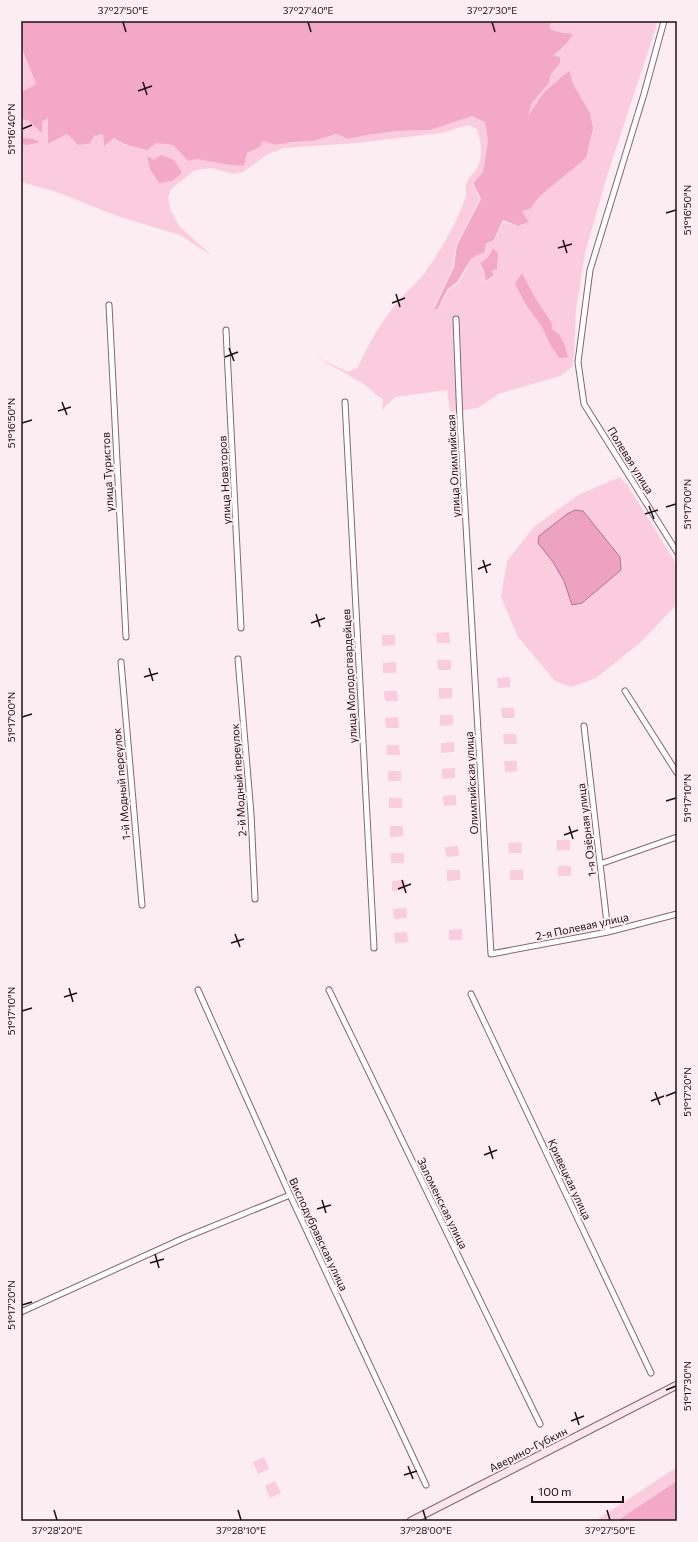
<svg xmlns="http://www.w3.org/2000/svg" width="698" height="1542" font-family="Commissioner,sans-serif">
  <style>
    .green { fill: #fbcbde; fill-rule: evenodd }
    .forest { fill: #f3a8c7 }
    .water { fill: #eca2c0; stroke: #ae768d }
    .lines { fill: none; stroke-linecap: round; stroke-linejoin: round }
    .minor-casing { stroke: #866572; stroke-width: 7 }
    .secondary-casing { stroke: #866572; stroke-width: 9 }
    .minor { stroke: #fff; stroke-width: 5 }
    .secondary { stroke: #fbe6ee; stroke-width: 7 }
    .ticks { fill: none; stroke: #1c1015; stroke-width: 1.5 }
    .labels { text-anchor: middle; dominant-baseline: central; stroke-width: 4; stroke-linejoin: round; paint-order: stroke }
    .street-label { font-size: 11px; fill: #1c1015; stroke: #fcedf3 }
    .neatline { fill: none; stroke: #1c1015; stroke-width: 1.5 }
    .ticks-label { font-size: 10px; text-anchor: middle; fill: #1c1015 }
  </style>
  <rect width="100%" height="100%" fill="#fcedf3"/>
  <!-- green -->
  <path class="green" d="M556 21H658L606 179 585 253 576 309 574 355 572 367 560 376 498 394 478 408 450 412 447 390 395 397 382 410 383 399 378 396 364 384 315 356 348 372 358 367C369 342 383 319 401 298 409 289 419 281 426 271 442 248 457 223 466 196 467 192 465 189 466 185 468 178 472 175 476 170 484 158 481 141 477 129L468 125 441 133 356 143 284 148 268 154 243 172 233 174 212 168 195 170 171 189 168 198 171 211 179 226 211 255 180 235 117 216 57 192 21 182V119L29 121 42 132V122L48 117 49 144 67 134 78 145 94 136 103 134 104 145 114 138 124 145 156 143 173 145 188 161 196 159 230 165 244 166 247 153 260 147 263 141 276 145 292 142 313 141 336 134 348 139 367 135 397 131 430 130 472 116 485 122 488 141 483 172 472 183 480 199 456 245 453 267 433 309H439L448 290 458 283 471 261 477 255 486 252 487 244 495 240 503 222 519 226 529 222 522 211 530 209 540 196 586 158 581 98 573 84 570 71 565 74 544 92 527 118 532 103 549 83 551 74 560 63 553 56 566 44 567 32 557 33 550 29V23ZM493 248 498 254 497 269 493 271 494 276 486 282 484 272 479 263 488 256ZM522 273 537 301 551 321 553 330 560 335 565 346 559 358 535 315Z
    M21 46 36 84 21 92Z
    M620 477 628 486 677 565V604L641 642 596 678 571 687 555 681 518 637 501 597 507 561 534 527 578 495Z
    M449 632 450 643H437L436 633Z
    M382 635H395V645L382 646Z
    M437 660H451V670H438Z
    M396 662V673H383V663Z
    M510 677V687L498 688 497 678Z
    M439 688H452V698L439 699Z
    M384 691H397L398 701H385Z
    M501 708H514L515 718H502Z
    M440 715H453V725L440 726Z
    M398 717 399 728H386L385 718Z
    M503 734H516L517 744H504Z
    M454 742V752L441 753V743Z
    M386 745H399L400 755H387Z
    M504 761H517V771L505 772Z
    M455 768V778L442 779V769Z
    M388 771H401V781H388Z
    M456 795V805L444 806 443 796Z
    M389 798H402V808H389Z
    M390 826H403V836L390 837Z
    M557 840H570V850H557Z
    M521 842 522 853H509L508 843Z
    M458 846 459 856 446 857 445 847Z
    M391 853H404V863H391Z
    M558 866H571V876H558Z
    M447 870H460V880L447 881Z
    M510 870H523V880H510Z
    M405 880V890L392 891V881Z
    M406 908 407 918 394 919 393 909Z
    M462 929V940H449V930Z
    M407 932 408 942 395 943 394 933Z
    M264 1457 269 1469 258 1474 253 1462Z
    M677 1467V1481L617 1521H595Z
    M275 1481 281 1493 270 1498 265 1486Z"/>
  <!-- forest -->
  <path class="forest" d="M21 21H556L550 23V29C559 34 565 31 573 35L566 44 553 56 560 57V63L551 74 549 83 532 103 528 116 544 92 565 74 570 71 573 84 590 113 593 128 586 158 540 196 530 209 522 211 529 222 518 226 503 220 494 240 486 244 485 252 477 255 470 261 457 282 447 290 438 309H434L454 267 457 245 481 199 473 183 483 172 488 141 485 122 472 116 430 130 397 131 367 135 348 139 336 134 313 141 292 142 276 145 263 141 260 147 247 153 244 166 230 165 196 159 188 161 173 145 156 143 147 150 124 144 114 138 104 146 103 134 94 136 90 143 78 145 67 134 48 144V118L42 122V133L29 121 21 119V92L36 84 21 46Z
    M21 138 33 139 40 142 27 145 21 144Z
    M161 155 174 160 182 173 172 181 159 183 150 169 147 156 154 160Z
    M493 248 498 253 497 269 492 271 494 275 486 281 484 271 480 263 488 257Z
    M522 273 537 301 551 321 553 330 560 335 565 346 568 357 559 358 550 344 542 327 525 303 515 284Z
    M677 1481V1521H617Z"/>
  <!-- water -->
  <path class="water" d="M575 510 583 511 620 557 621 570 582 603 572 605 564 581 553 562 538 543 539 536 567 514Z"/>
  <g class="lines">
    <!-- minor casing -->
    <g class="minor-casing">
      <path id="minor" d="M664 21 644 94 590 270 578 362 584 404 677 552
        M109 305 126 637
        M456 319 460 422 491 954 608 932 677 914
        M226 330 241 628
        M345 402 374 948
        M238 659 251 814 255 899
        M121 662 142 905
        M625 691 677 773
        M584 726 608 932
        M600 864 677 837
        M198 990 290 1195 426 1485
        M329 990 540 1424
        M471 994 651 1373
        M21 1312 184 1238 290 1195"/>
    </g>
    <!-- secondary casing -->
    <g class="secondary-casing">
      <path id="secondary" d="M411 1521 677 1385"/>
    </g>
    <!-- minor -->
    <use href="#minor" class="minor"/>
    <!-- secondary -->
    <use href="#secondary" class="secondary"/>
  </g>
  <!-- ticks -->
  <path class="ticks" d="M123 22 126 32M308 22 311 32M492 22 495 32M143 82 147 95M138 91 152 86M22 129 32 125M666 213 676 210M563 240 567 253M558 248 572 244M396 294 400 307M392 303 405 298M229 348 234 361M225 357 238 352M62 402 67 415M58 411 71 407M22 423 32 420M649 506 654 519M666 507 676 504M645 514 658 510M483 560 487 573M478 569 491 564M316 614 320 627M311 623 325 618M149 668 153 681M144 677 158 673M22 717 32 714M666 801 676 798M569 826 573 839M564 835 578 830M402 880 406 893M398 889 411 884M235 934 240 947M231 943 244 939M69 988 73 1002M64 997 77 993M22 1011 32 1008M655 1092 660 1105M666 1096 676 1092M651 1101 664 1096M489 1146 493 1159M484 1155 497 1150M322 1200 326 1213M317 1209 331 1205M155 1254 159 1268M150 1263 164 1259M22 1305 32 1302M666 1390 676 1386M575 1412 579 1425M571 1421 584 1416M408 1466 413 1479M404 1475 417 1471M54 1510 57 1520M238 1510 241 1520M423 1510 426 1520M607 1510 610 1520"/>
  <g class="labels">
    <!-- street labels -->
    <g class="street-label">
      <text transform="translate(631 460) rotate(58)">Полевая улица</text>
      <text transform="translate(453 466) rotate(-93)">улица Олимпийская</text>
      <text transform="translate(107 472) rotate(-93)">улица Туристов</text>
      <text transform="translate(224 480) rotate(-93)">улица Новаторов</text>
      <text transform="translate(349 676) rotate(-93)">улица Молодогвардейцев</text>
      <text transform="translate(238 780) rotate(-94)">2-й Модный переулок</text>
      <text transform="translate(471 783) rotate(-93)">Олимпийская улица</text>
      <text transform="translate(121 784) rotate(-95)">1-й Модный переулок</text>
      <text transform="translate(586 830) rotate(-97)">1-я Озёрная улица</text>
      <text transform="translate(582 926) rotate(-12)">2-я Полевая улица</text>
      <text transform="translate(570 1179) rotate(65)">Кривецкая улица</text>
      <text transform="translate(443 1203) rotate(64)">Заломенская улица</text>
      <text transform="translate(319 1234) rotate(65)">Вислодубравская улица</text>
      <text transform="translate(528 1449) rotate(-27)">Аверино-Губкин</text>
    </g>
  </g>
  <!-- border -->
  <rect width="698" height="1542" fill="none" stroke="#fcedf3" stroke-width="44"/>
  <!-- scale -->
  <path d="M532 1496v6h91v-6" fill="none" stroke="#1c1015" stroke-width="2"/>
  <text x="538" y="1496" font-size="12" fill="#1c1015" stroke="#fcedf3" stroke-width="3" paint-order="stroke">100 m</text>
  <rect x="22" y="22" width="654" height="1498" class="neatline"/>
  <g class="ticks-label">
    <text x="123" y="14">37°27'50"E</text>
    <text x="308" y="14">37°27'40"E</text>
    <text x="492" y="14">37°27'30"E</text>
    <text transform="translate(11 129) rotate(-90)" y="4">51°16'40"N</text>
    <text transform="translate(687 210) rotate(-90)" y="4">51°16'50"N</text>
    <text transform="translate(11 423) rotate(-90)" y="4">51°16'50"N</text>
    <text transform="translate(687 504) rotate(-90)" y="4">51°17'00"N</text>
    <text transform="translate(11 717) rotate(-90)" y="4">51°17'00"N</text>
    <text transform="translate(687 798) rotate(-90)" y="4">51°17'10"N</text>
    <text transform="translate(11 1011) rotate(-90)" y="4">51°17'10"N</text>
    <text transform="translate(687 1092) rotate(-90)" y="4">51°17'20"N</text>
    <text transform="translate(11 1305) rotate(-90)" y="4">51°17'20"N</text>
    <text transform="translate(687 1386) rotate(-90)" y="4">51°17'30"N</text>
    <text x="57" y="1534">37°28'20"E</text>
    <text x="241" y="1534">37°28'10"E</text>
    <text x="426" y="1534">37°28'00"E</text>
    <text x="610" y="1534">37°27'50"E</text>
  </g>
</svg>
